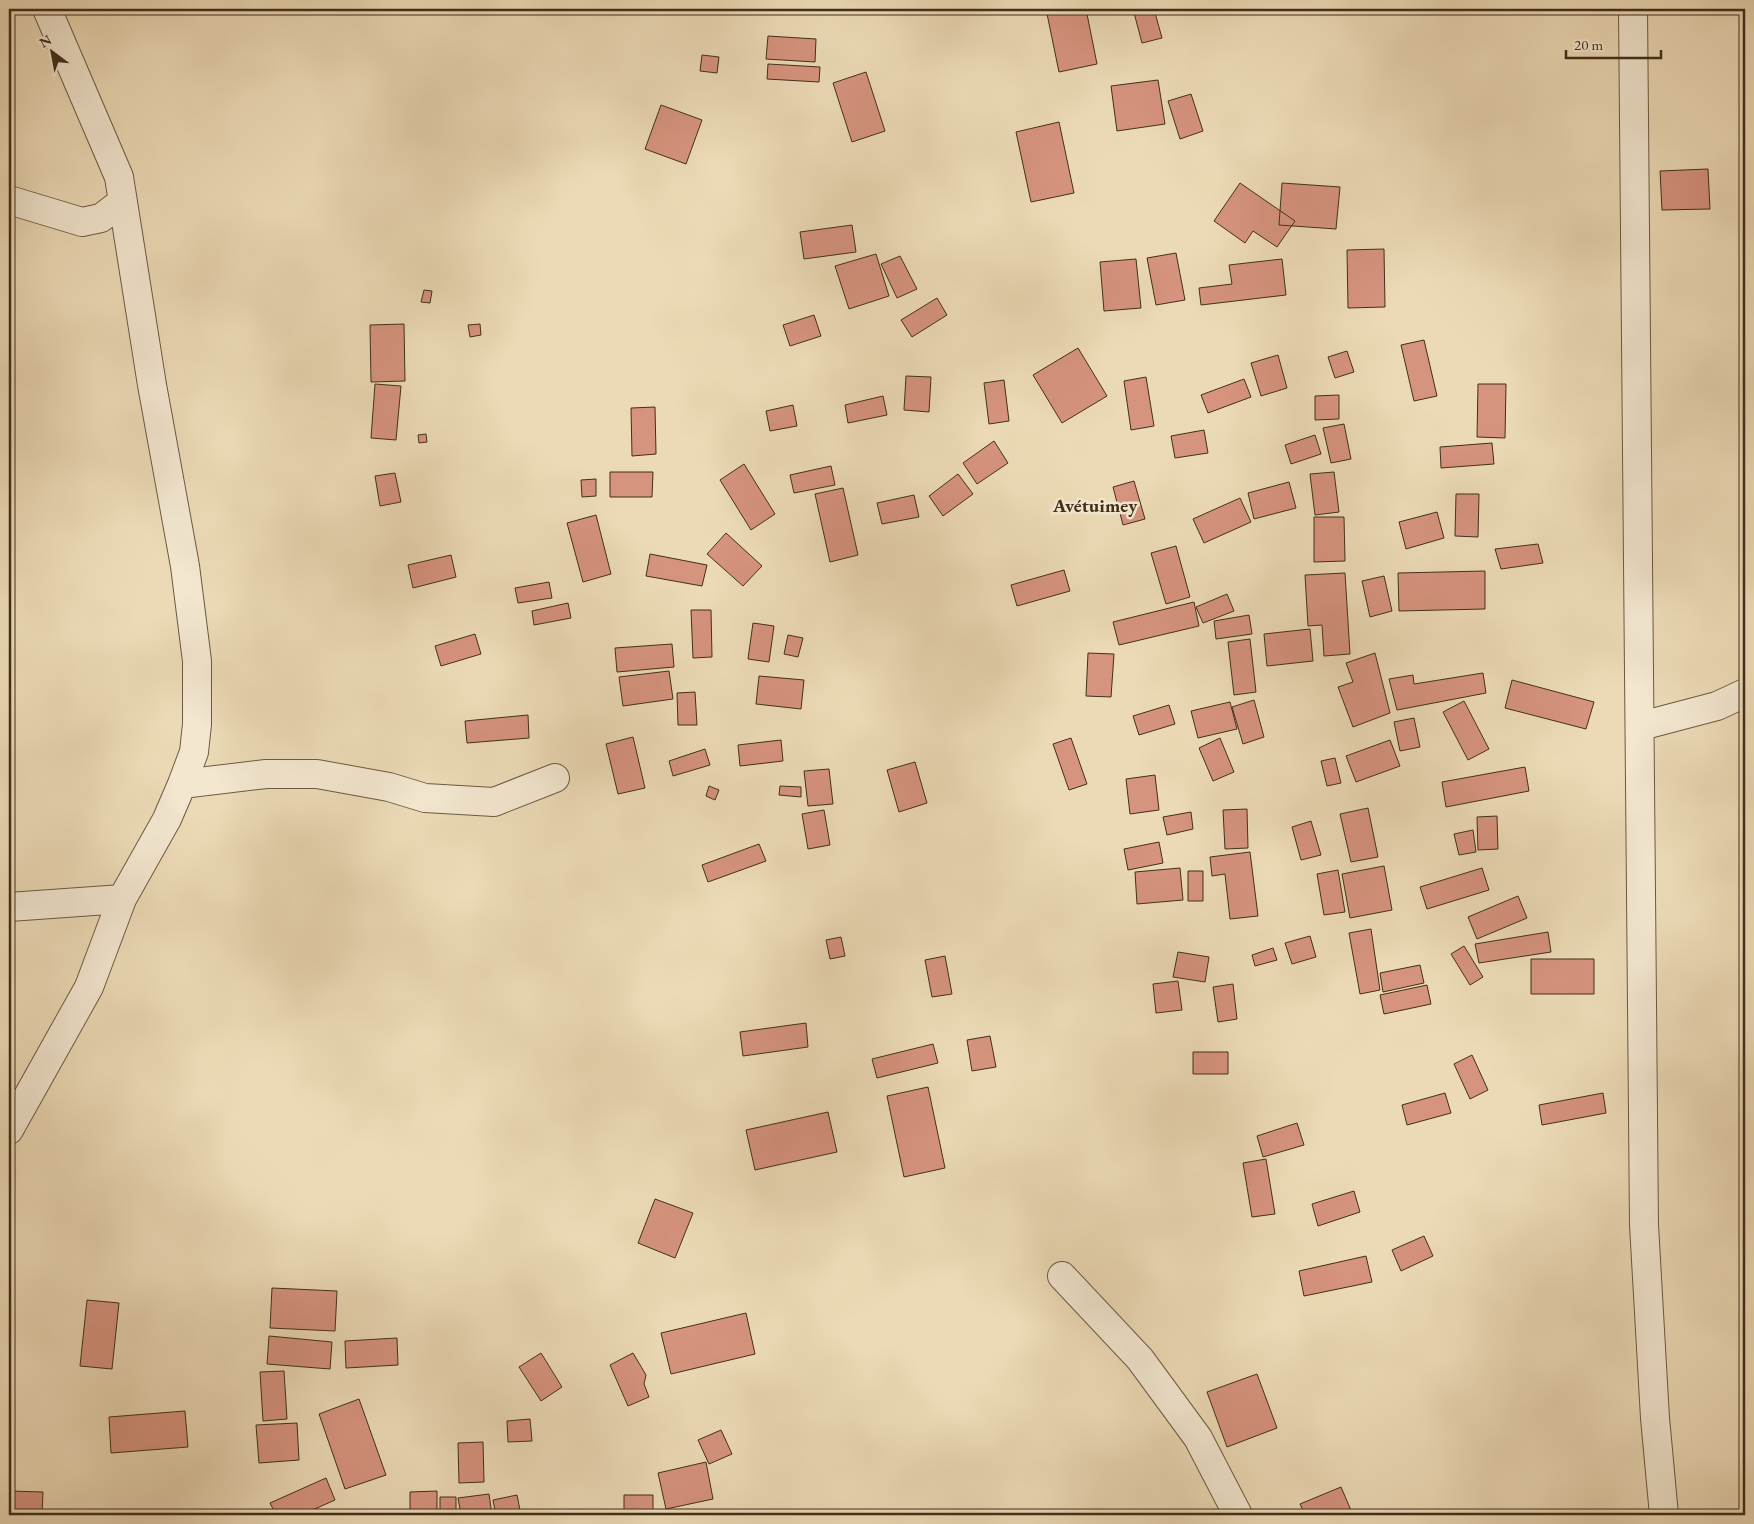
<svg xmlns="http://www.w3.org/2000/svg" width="1754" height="1524" font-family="'EB Garamond',serif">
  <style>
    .building { fill: #d6937e; stroke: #412f1a }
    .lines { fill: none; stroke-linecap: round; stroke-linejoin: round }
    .street-casing { stroke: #6c5a41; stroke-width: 30 }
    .street { stroke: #f3e7d0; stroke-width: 28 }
    .labels { text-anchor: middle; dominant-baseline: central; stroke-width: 5; stroke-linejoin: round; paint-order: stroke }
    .quarter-label { font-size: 19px; font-weight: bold; fill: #412f1a; stroke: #f3e7d0 }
  </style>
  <rect width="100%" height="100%" fill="#ecdab6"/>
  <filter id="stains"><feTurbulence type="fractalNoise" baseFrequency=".004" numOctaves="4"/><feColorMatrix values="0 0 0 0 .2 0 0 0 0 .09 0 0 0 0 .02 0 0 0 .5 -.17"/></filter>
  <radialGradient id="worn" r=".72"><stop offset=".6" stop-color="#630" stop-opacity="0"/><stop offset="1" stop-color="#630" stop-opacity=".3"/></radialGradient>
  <!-- building -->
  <path class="building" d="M1046 9H1086L1097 64 1059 72Z
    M1133 9H1154L1162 38 1142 43Z
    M768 36 816 39 815 62 766 59Z
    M702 55 719 57 717 73 700 71Z
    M768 64 820 67 819 82 767 79Z
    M866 72 885 131 852 142 833 83Z
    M1158 80 1165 124 1117 131 1111 86Z
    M1191 94 1203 131 1180 139 1168 101Z
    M661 105 702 120 686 164 645 149Z
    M1059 122 1074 193 1031 202 1016 132Z
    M1708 169 1710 209 1662 210 1660 171Z
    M1240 183 1295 221 1277 247 1253 231 1245 243 1214 221Z
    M1282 183 1340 187 1336 229 1279 225Z
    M852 225 856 252 804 259 800 232Z
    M1384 249 1385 307 1348 308 1347 250Z
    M1176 253 1185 300 1156 305 1147 258Z
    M876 254 889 296 849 309 835 266Z
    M900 256 917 289 897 298 881 264Z
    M1136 259 1141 308 1104 311 1100 262Z
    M1282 259 1286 295 1201 305 1199 288 1232 284 1229 265Z
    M424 290 432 291 430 303 421 302Z
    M937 298 947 315 912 337 901 320Z
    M814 315 821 336 790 346 783 325Z
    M404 324 405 381 371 382 370 325Z
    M480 324 481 335 470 337 468 325Z
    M1424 340 1437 396 1414 401 1401 345Z
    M1078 348 1107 396 1062 423 1033 375Z
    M1347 351 1354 372 1335 378 1328 357Z
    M1278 355 1287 388 1261 396 1251 363Z
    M906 376 931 377 929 412 904 410Z
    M1146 377 1154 426 1131 430 1124 381Z
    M1244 379 1251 397 1208 413 1201 395Z
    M1004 380 1009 421 989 424 984 383Z
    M375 384 401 386 396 440 371 438Z
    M1478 384H1506L1505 438 1477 437Z
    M1339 395V419L1315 420V396Z
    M883 396 887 415 848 423 845 405Z
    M793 405 797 426 770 431 766 411Z
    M655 407 656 454 632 456 631 408Z
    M1344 424 1351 459 1331 463 1323 428Z
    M1204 430 1208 453 1175 458 1171 436Z
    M426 434 427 442 419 443 418 435Z
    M1315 435 1321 454 1291 464 1285 445Z
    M994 441 1008 463 977 484 963 463Z
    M1492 443 1494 464 1441 468 1440 447Z
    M744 464 775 514 751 530 720 480Z
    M831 466 835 485 794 493 790 475Z
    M610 472H653L652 497H610Z
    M1334 472 1339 512 1315 515 1310 474Z
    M395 473 401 502 380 506 375 476Z
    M958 474 973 494 943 516 929 496Z
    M596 479V496L582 497 581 480Z
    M1134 481 1145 519 1123 525 1113 487Z
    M1289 482 1296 508 1254 519 1248 493Z
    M843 488 858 555 830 562 815 494Z
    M1456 494H1479L1478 537 1455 536Z
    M914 495 919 517 882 524 877 503Z
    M1240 498 1251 522 1204 543 1193 519Z
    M1437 512 1444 538 1406 549 1399 522Z
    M596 515 611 574 583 582 567 523Z
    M1314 517H1344L1345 561 1314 562Z
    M726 533 762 566 743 586 707 554Z
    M1538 544 1543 563 1501 569 1495 549Z
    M1176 546 1190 597 1166 604 1151 553Z
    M650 554 707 565 702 586 646 576Z
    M451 555 456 577 413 588 408 565Z
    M1064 570 1070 591 1017 606 1011 585Z
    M1485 571V609L1399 611 1398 573Z
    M1345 573 1350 654 1324 656 1322 625 1308 626 1305 575Z
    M1384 576 1392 611 1370 617 1362 581Z
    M549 582 552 598 518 603 515 588Z
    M1227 594 1234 611 1203 623 1196 607Z
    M1194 602 1199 626 1119 645 1113 622Z
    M568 603 571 618 534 625 532 611Z
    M691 610H711L712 657 693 658Z
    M1249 615 1252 634 1216 639 1214 621Z
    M753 623 774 626 769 662 748 659Z
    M1310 629 1313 661 1267 666 1264 634Z
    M475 634 481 654 441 666 435 646Z
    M788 635 803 638 798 657 784 654Z
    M1250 639 1256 692 1234 695 1228 642Z
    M672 644 674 667 617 672 615 648Z
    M1088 653 1114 654 1111 697 1086 696Z
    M1375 653 1390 713 1353 727 1338 687 1353 682 1346 663Z
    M669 671 673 699 623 706 619 677Z
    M1483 673 1486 693 1397 710 1389 679 1413 675 1414 684Z
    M759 676 804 680 801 709 756 704Z
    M1512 680 1594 702 1586 729 1505 708Z
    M695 692 697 725H678L677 693Z
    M1254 700 1264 737 1243 744 1232 707Z
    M1464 701 1489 749 1468 760 1443 712Z
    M1230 702 1237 729 1198 738 1191 711Z
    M1169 705 1175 724 1139 735 1133 716Z
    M528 715 529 738 467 743 465 721Z
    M1414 718 1420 747 1400 751 1394 722Z
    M633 737 645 788 618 794 606 744Z
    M1071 738 1087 784 1069 790 1053 744Z
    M1220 738 1234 772 1213 781 1199 748Z
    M781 740 783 761 740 766 738 745Z
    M1390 740 1400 766 1356 782 1346 756Z
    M705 749 710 765 673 776 669 761Z
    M1335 758 1341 783 1327 786 1321 761Z
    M915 762 927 803 899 812 887 770Z
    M1525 767 1529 791 1446 807 1442 782Z
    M829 769 833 804 808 806 804 771Z
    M1155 775 1159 810 1130 814 1126 779Z
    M709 786 719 790 715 800 706 796Z
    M780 786 801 787V797L779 795Z
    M1368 808 1378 857 1351 862 1340 814Z
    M1247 809 1248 848 1225 849 1223 810Z
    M824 810 830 845 808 849 802 814Z
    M1191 812 1193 829 1167 835 1163 817Z
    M1497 816 1498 849 1478 850 1477 817Z
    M1311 821 1321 855 1301 860 1292 827Z
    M1473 830 1476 852 1459 855 1454 834Z
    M1159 842 1163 863 1128 870 1124 849Z
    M759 844 766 861 708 882 702 865Z
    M1250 852 1258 916 1230 919 1225 874 1212 876 1210 857Z
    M1384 866 1392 910 1350 918 1342 874Z
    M1180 868 1183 900 1137 904 1135 872Z
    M1482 868 1489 890 1427 909 1420 887Z
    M1338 870 1345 912 1324 915 1317 874Z
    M1188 871H1203V901H1188Z
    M1518 896 1527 918 1477 939 1468 917Z
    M1371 929 1380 990 1360 994 1349 933Z
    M1548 932 1551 952 1479 963 1475 944Z
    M1310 936 1316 957 1292 964 1285 943Z
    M841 937 845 956 830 959 826 940Z
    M1464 946 1483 977 1470 985 1451 954Z
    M1273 948 1277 960 1255 966 1252 955Z
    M1178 952 1209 957 1205 982 1173 977Z
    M945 956 952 994 932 997 925 960Z
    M1531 959H1594V994H1531Z
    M1420 965 1424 983 1383 992 1380 973Z
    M1178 981 1182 1010 1156 1013 1153 984Z
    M1233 984 1237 1019 1218 1022 1213 987Z
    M1427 985 1431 1004 1384 1014 1380 995Z
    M806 1023 808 1047 743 1056 740 1032Z
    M990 1036 996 1067 972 1071 967 1040Z
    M933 1044 938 1063 877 1078 872 1059Z
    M1193 1052H1228V1074H1193Z
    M1472 1055 1488 1090 1470 1099 1454 1064Z
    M928 1087 945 1168 904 1177 887 1096Z
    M1445 1093 1451 1113 1407 1125 1402 1105Z
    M1603 1093 1606 1113 1542 1125 1539 1105Z
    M828 1112 837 1152 755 1170 746 1130Z
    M1297 1123 1304 1145 1263 1157 1257 1136Z
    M1266 1159 1275 1214 1252 1217 1243 1163Z
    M1354 1191 1360 1212 1318 1226 1312 1204Z
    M655 1199 693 1213 675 1258 638 1243Z
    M1424 1236 1433 1256 1401 1271 1392 1250Z
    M1366 1256 1372 1282 1304 1296 1299 1271Z
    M272 1288 337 1291 335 1331 270 1328Z
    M87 1300 119 1303 112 1369 80 1366Z
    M746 1313 755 1354 671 1374 661 1333Z
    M269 1336 332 1342 330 1369 267 1364Z
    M397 1338 398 1365 346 1368 345 1341Z
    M541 1353 562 1387 541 1401 519 1367Z
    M633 1353 646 1375 644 1384 649 1397 628 1406 610 1365Z
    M284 1371 287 1419 263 1421 260 1372Z
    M1257 1374 1277 1428 1227 1447 1207 1392Z
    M359 1399 386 1475 345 1489 319 1414Z
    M185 1411 188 1447 111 1453 109 1417Z
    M530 1419 532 1441 508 1442 507 1421Z
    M297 1423 299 1460 259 1463 256 1425Z
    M721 1430 732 1454 709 1464 698 1440Z
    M483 1442 484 1482 459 1483 458 1443Z
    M706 1462 713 1499 666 1509 658 1473Z
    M326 1478 335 1500 301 1515H276L270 1503Z
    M1341 1487 1353 1515H1305L1300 1504Z
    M9 1491 43 1492 42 1515H9Z
    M437 1491V1515H410V1492Z
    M489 1494 492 1515H461L458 1498Z
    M517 1495 521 1515H496L493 1500Z
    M624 1495H653V1515H624Z
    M440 1497H456V1515H440Z"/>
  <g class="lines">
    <!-- street casing -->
    <g class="street-casing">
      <path id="street" d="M1633 9 1644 1225 1655 1418 1664 1515
        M9 200 82 222 101 218 123 201
        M1641 726 1717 706 1745 693
        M182 784 266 774H317L389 787 425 798 494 802 555 778
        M9 907 122 899
        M9 1130 89 987 122 899 167 819 182 784 194 752 197 724V661L185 566 152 385 119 177 47 9
        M1062 1276 1140 1359 1198 1438 1238 1515"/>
    </g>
    <!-- street -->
    <use href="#street" class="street"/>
  </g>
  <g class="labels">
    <!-- quarter labels -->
    <g class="quarter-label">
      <text x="1095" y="505">Avétuimey</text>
    </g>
  </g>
  <!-- margin -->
  <rect width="1754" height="1524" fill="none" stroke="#ecdab6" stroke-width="30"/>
  <rect x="10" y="10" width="1734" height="1504" fill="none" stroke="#412f1a" stroke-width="2.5"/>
  <rect x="15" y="15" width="1724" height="1494" fill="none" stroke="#412f1a"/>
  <!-- north arrow -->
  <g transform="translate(52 52) rotate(328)" stroke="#f3e7d0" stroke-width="4" paint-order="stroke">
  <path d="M0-4L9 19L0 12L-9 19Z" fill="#412f1a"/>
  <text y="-8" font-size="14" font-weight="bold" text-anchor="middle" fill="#412f1a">N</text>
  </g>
  <!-- scale -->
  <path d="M1566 50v8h95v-8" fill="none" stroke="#412f1a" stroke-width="2.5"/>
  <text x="1574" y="50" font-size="15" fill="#412f1a" stroke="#f3e7d0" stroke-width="4" paint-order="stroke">20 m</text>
  <rect width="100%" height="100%" filter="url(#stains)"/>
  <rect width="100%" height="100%" fill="url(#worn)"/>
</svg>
